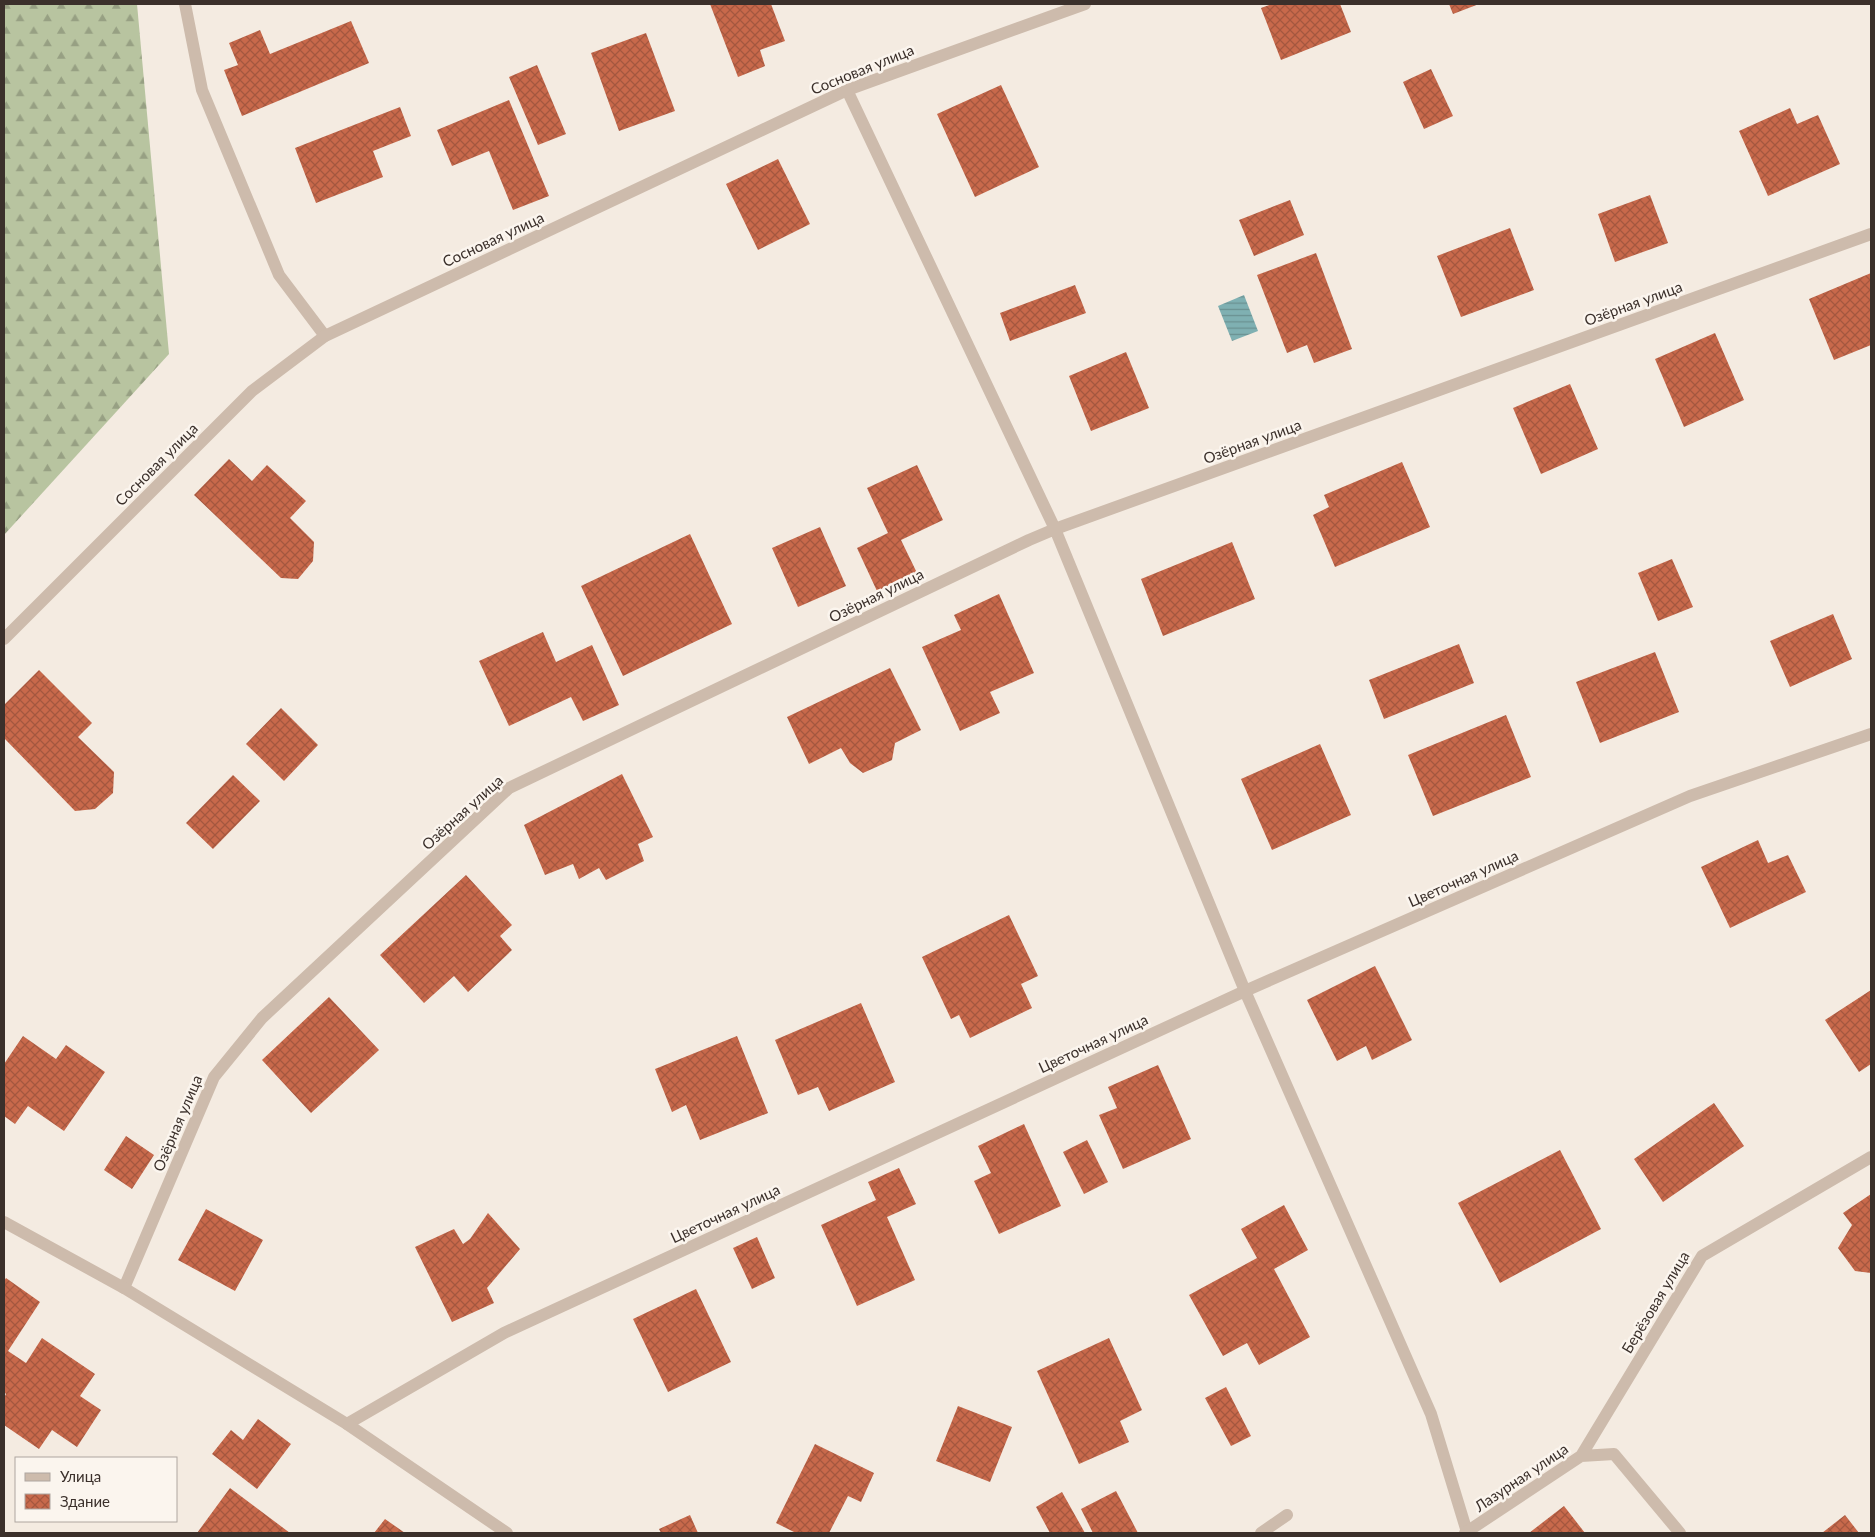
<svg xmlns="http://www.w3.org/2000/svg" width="1875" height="1537" font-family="Lato,sans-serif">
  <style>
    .forest { fill: url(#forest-firs) }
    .water { fill: url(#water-rules) }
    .building { fill: url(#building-cross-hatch) }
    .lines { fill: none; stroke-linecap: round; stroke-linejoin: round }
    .service { stroke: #cdbbac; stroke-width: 12 }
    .minor { stroke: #cdbbac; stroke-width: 12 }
    .labels { text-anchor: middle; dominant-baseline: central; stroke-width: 5; stroke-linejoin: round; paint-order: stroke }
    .street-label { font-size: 15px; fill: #3b302b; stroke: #fbf5ee }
  </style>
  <defs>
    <pattern id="forest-firs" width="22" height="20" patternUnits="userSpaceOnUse" patternTransform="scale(1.25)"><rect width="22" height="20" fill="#b8c4a0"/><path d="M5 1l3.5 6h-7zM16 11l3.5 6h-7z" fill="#97a083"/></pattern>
    <pattern id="water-rules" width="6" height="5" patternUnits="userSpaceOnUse" patternTransform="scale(1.25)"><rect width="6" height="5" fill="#7fb0b2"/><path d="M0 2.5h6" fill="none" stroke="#699091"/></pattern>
    <pattern id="building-cross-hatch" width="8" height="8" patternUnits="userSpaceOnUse" patternTransform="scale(1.25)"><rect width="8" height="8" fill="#c8694b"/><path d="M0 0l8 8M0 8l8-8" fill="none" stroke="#a4573f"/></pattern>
  </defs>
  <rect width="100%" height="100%" fill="#f4ebe1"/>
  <!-- forest -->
  <path class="forest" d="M4 4H137L169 354 4 535Z"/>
  <!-- water -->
  <path class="water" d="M1244 295 1258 331 1232 341 1218 306Z"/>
  <!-- building -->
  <path class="building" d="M710 4H771L785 41 760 50 765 66 738 77Z
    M1272 4H1340L1351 32 1281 60 1261 8Z
    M1449 4H1479L1453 14Z
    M351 21 369 63 242 116 224 70 238 65 229 43 260 30 270 54Z
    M646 33 675 111 619 131 591 53Z
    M537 65 566 134 538 145 509 77Z
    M1431 69 1453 116 1424 129 1403 82Z
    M1001 85 1039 167 975 197 937 114Z
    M509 100 549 196 513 210 489 151 452 166 437 130Z
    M400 107 411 136 373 151 383 177 316 203 295 148Z
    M1790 108 1797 124 1818 115 1840 164 1768 196 1739 131Z
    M778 159 810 224 758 250 726 184Z
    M1650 195 1668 243 1615 262 1598 214Z
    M1290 200 1304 235 1254 256 1239 220Z
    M1510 228 1534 290 1461 317 1437 256Z
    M1316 253 1352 349 1314 363 1307 345 1287 353 1257 275Z
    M1871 273V345L1834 360 1809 299Z
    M1075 285 1086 313 1010 341 1000 313Z
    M1715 333 1744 400 1684 427 1655 359Z
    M1126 352 1149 408 1091 431 1069 376Z
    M1570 384 1598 449 1541 474 1513 408Z
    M229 459 252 481 267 465 306 501 290 518 314 542 313 561 298 579 281 578 194 495Z
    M1402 462 1430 527 1335 567 1313 515 1329 507 1324 495Z
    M917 465 943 520 901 540 917 573 877 591 857 548 888 533 867 488Z
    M820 527 846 586 798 607 772 548Z
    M690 534 732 624 623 676 581 586Z
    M1232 542 1255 599 1163 636 1141 579Z
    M1672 559 1693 607 1658 621 1638 573Z
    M999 594 1034 673 990 692 1000 713 960 731 922 647 961 630 954 615Z
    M1833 614 1852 659 1790 687 1770 641Z
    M543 632 556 662 592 645 619 705 583 721 571 697 509 726 479 661Z
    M1459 644 1474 683 1384 719 1369 680Z
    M1655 652 1679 712 1600 743 1576 682Z
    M890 668 921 730 895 743 892 760 863 773 850 763 841 748 809 764 787 717Z
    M39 670 92 723 78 737 114 772 113 793 95 809 75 811 4 738V705Z
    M281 708 318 745 284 781 246 744Z
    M1506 715 1531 777 1433 816 1408 755Z
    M1320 744 1351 815 1272 850 1241 779Z
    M622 774 653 837 638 844 644 861 606 880 599 868 579 879 573 864 545 875 524 825Z
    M233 775 260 801 213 849 186 823Z
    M1758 840 1768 863 1788 855 1806 892 1730 928 1701 867Z
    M466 875 512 925 500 936 512 950 468 992 454 976 424 1003 380 955Z
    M1009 915 1038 976 1021 984 1032 1008 970 1038 959 1015 951 1019 922 957Z
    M1375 966 1412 1040 1372 1060 1366 1046 1337 1061 1307 1000Z
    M1871 990V1064L1859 1072 1825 1020Z
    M329 997 379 1050 311 1113 262 1060Z
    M861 1003 895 1082 829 1111 818 1087 798 1095 775 1040Z
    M23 1036 56 1059 66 1045 105 1072 64 1131 28 1106 15 1124 4 1116V1064Z
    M737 1036 768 1113 700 1140 686 1105 672 1112 655 1069Z
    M1158 1065 1191 1139 1123 1169 1099 1115 1117 1108 1108 1087Z
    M1714 1103 1744 1146 1663 1202 1634 1159Z
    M1024 1124 1061 1206 999 1234 974 1181 991 1173 978 1146Z
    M126 1136 154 1155 132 1189 104 1170Z
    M1087 1140 1108 1182 1084 1194 1063 1152Z
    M1560 1150 1601 1229 1500 1283 1458 1203Z
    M899 1168 916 1204 887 1217 915 1280 857 1306 821 1225 876 1200 868 1182Z
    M1871 1194V1273L1855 1271 1838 1248 1852 1225 1843 1213Z
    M1284 1205 1308 1250 1274 1269 1310 1337 1259 1365 1247 1343 1223 1356 1189 1295 1257 1258 1241 1229Z
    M206 1209 263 1240 235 1291 178 1260Z
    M488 1213 520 1249 487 1288 494 1303 452 1322 415 1247 454 1229 463 1244 470 1239Z
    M757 1237 775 1278 752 1289 733 1248Z
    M6 1278 40 1302 8 1351 26 1363 42 1338 95 1374 80 1396 101 1410 77 1447 52 1430 39 1449 4 1425V1398L6 1394 4 1392V1281Z
    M696 1289 731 1362 668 1392 633 1319Z
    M1109 1338 1142 1410 1120 1421 1129 1442 1079 1464 1037 1371Z
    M1226 1387 1251 1436 1231 1446 1205 1398Z
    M958 1406 1012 1427 990 1482 936 1461Z
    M258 1419 291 1444 257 1489 212 1454 231 1430 243 1440Z
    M815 1444 874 1473 861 1502 848 1496 829 1533H796L776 1523Z
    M230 1488 290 1533H197Z
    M1116 1491 1138 1533H1093L1081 1509Z
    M1062 1492 1085 1533H1050L1036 1507Z
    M1564 1506 1585 1533H1529Z
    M690 1515 698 1533H661L659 1529Z
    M1845 1515 1859 1533H1822Z
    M385 1519 405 1533H374Z"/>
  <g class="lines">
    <!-- service -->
    <path class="service" d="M185 4 202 90 279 275 325 336
      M847 90 1055 529 1245 991 1431 1414 1467 1532
      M124 1288 214 1077 262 1018 509 788 1029 540 1055 529 1871 234
      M347 1424 504 1333 1245 991 1690 796 1871 734"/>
    <!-- minor -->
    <path class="minor" d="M4 639 252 391 325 336 847 90 1085 4
      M4 1222 124 1288 347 1424 507 1533
      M1581 1456 1702 1256 1871 1157
      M1261 1533 1287 1515
      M1465 1533 1581 1456 1614 1454 1680 1533"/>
  </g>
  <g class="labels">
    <!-- street labels -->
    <g class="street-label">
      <text transform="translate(862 69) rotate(-22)">Сосновая улица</text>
      <text transform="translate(493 239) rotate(-25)">Сосновая улица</text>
      <text transform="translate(1633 303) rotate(-20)">Озёрная улица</text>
      <text transform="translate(1252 441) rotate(-20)">Озёрная улица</text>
      <text transform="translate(156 464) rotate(-45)">Сосновая улица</text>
      <text transform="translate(876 595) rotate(-26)">Озёрная улица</text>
      <text transform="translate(462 812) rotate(-42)">Озёрная улица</text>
      <text transform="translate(1463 878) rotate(-24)">Цветочная улица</text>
      <text transform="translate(1093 1043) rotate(-25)">Цветочная улица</text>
      <text transform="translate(177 1123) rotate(-67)">Озёрная улица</text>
      <text transform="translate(725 1213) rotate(-25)">Цветочная улица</text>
      <text transform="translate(1655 1302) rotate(-59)">Берёзовая улица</text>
      <text transform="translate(1521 1477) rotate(-34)">Лазурная улица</text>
    </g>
  </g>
  <!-- border -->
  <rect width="1875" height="1537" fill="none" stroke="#3b302b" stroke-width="10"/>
  <!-- legend -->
  <rect x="15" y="1457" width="162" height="65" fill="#fbf5ee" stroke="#aea6a0"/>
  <rect x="25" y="1473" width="25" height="8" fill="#cdbbac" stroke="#aea6a0"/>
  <text x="60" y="1482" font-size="15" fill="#3b302b">Улица</text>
  <rect x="25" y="1494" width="25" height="15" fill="url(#building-cross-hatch)" stroke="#aea6a0"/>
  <text x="60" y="1507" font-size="15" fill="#3b302b">Здание</text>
</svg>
